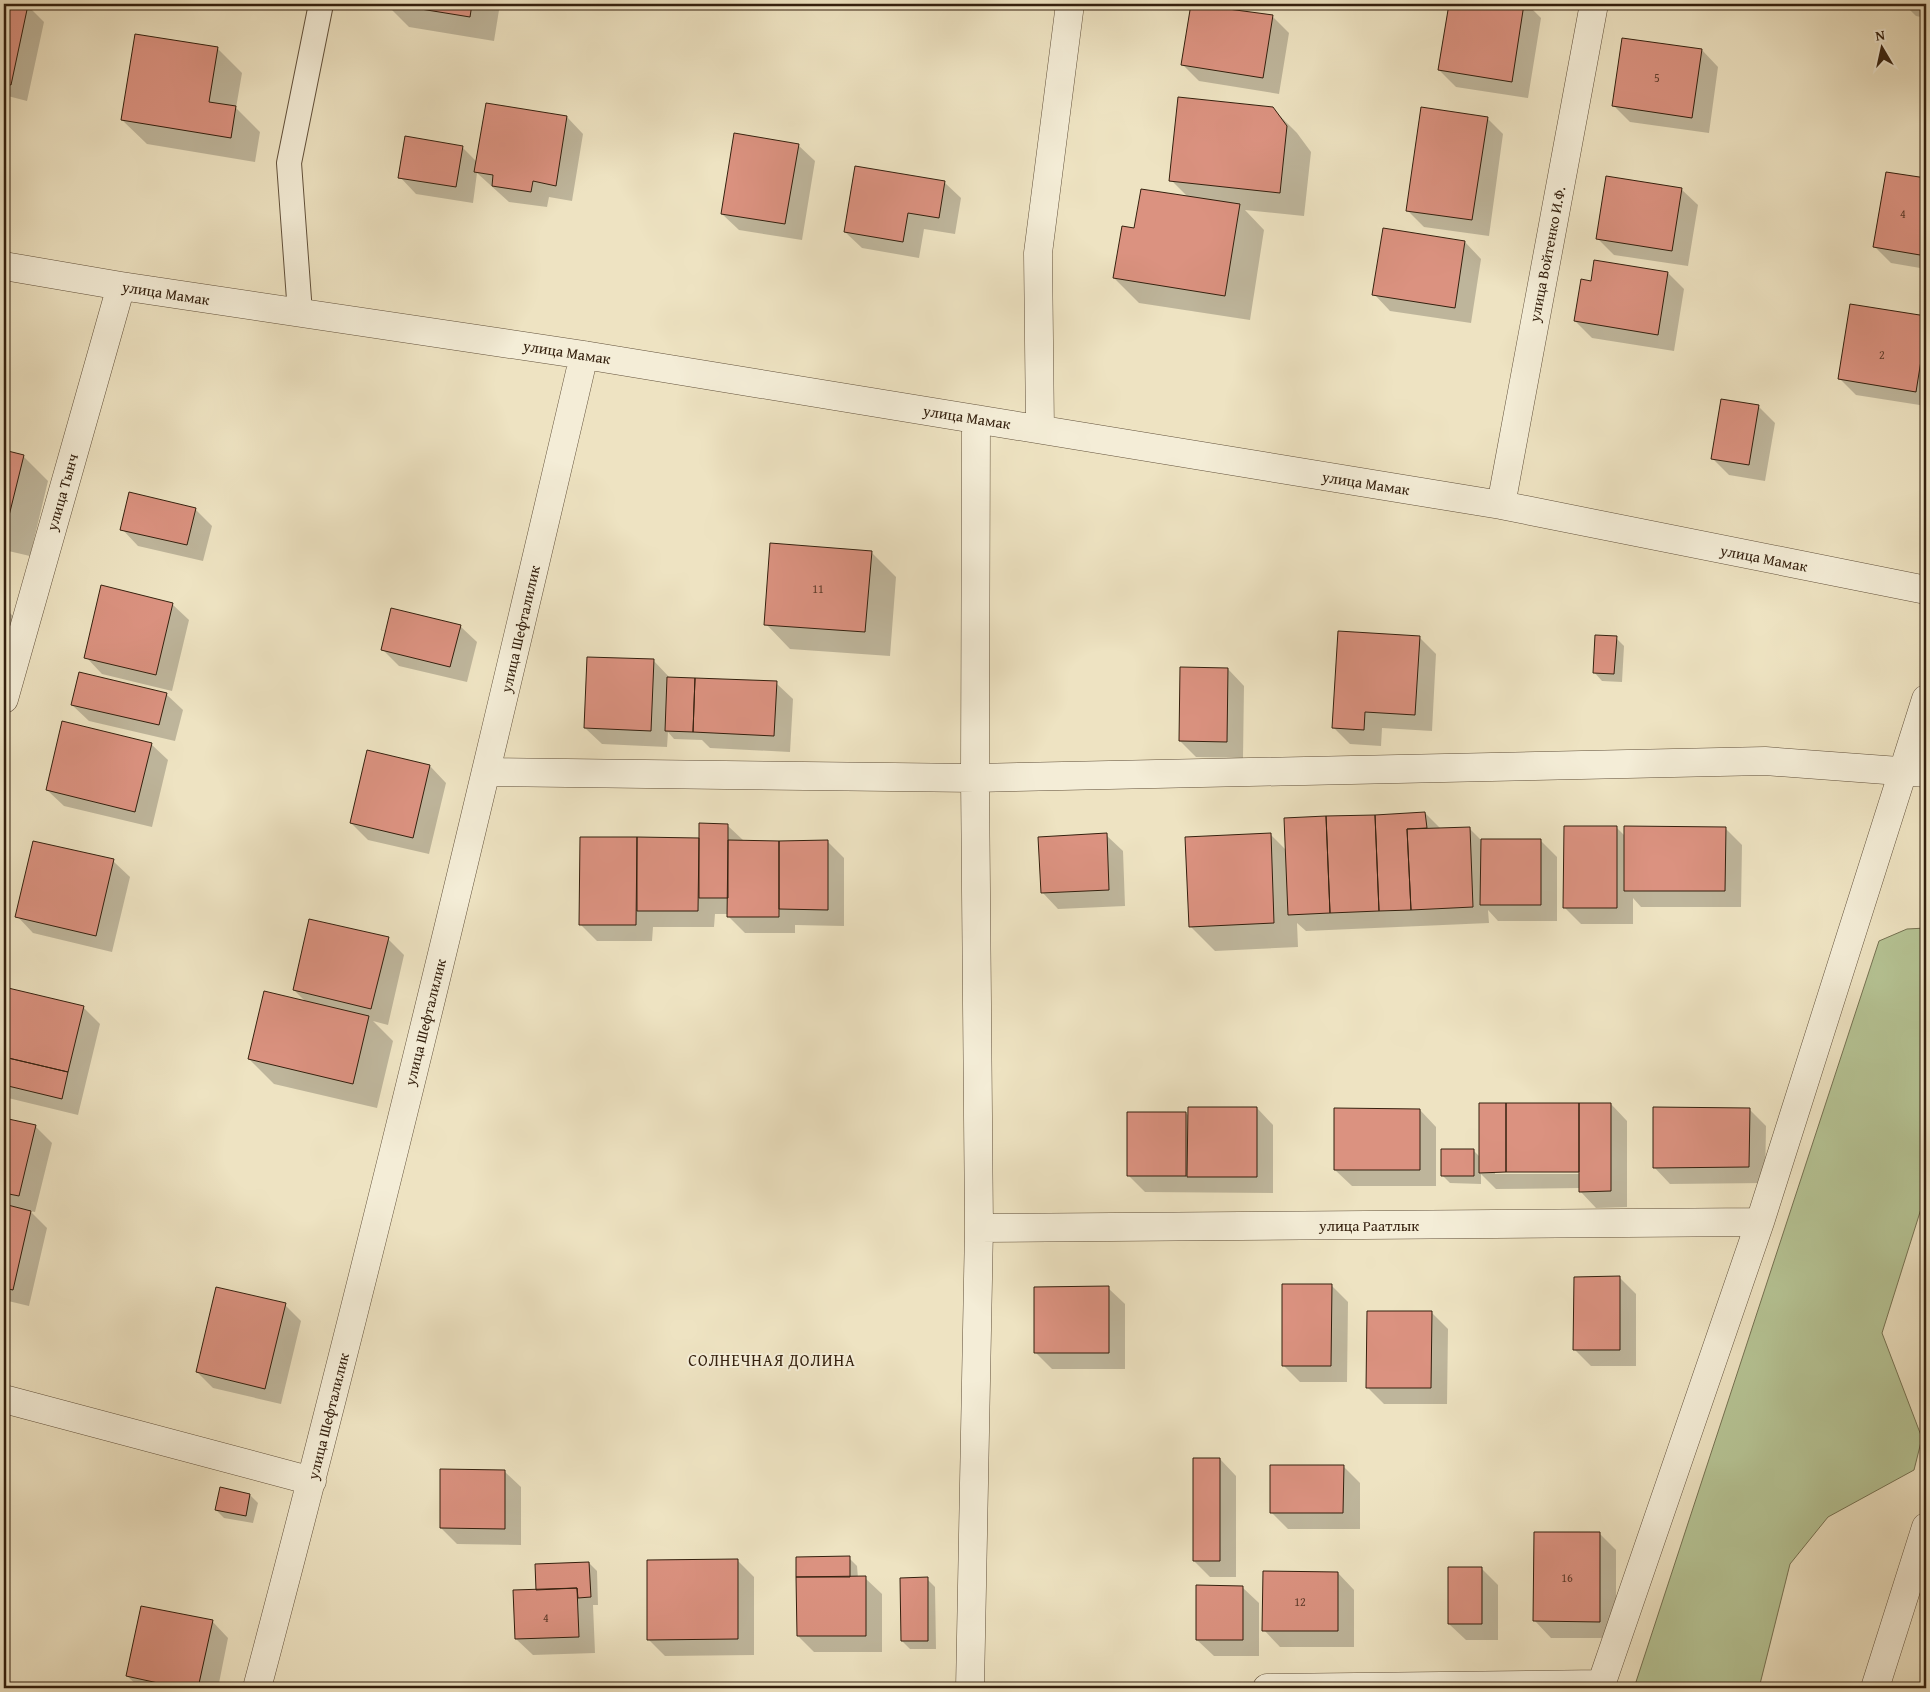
<svg xmlns="http://www.w3.org/2000/svg" width="1930" height="1692" font-family="'Gentium Book Plus',serif">
  <style>
    .green { fill: #b6c495; stroke: #757252 }
    .shadow { fill: #0003; fill-rule: evenodd }
    .building { fill: #db9280; stroke: #34200e }
    .lines { fill: none; stroke-linecap: round; stroke-linejoin: round }
    .service-casing { stroke: #62513b; stroke-width: 26 }
    .minor-casing { stroke: #62513b; stroke-width: 29 }
    .service { stroke: #f4edd7; stroke-width: 24 }
    .minor { stroke: #f4edd7; stroke-width: 28 }
    .labels { text-anchor: middle; dominant-baseline: central; stroke-width: 4; stroke-linejoin: round; paint-order: stroke }
    .number-label { font-size: 12px; fill: #5e3c2a }
    .street-label { font-size: 15px; fill: #34200e; stroke: #f4edd7 }
    .neighbourhood-label { font-size: 16px; letter-spacing: 1px; fill: #34200e; stroke: #f4edd7 }
  </style>
  <rect width="100%" height="100%" fill="#eee3c2"/>
  <filter id="stains"><feTurbulence type="fractalNoise" baseFrequency=".004" numOctaves="4"/><feColorMatrix values="0 0 0 0 .2 0 0 0 0 .09 0 0 0 0 .02 0 0 0 .5 -.17"/></filter>
  <radialGradient id="worn" r=".72"><stop offset=".6" stop-color="#630" stop-opacity="0"/><stop offset="1" stop-color="#630" stop-opacity=".3"/></radialGradient>
  <!-- green -->
  <path class="green" d="M1926 928V1193L1882 1333 1922 1438 1914 1470 1828 1517 1790 1564 1759 1688H1634L1879 941 1907 929Z"/>
  <!-- shadow -->
  <path class="shadow" d="M4 4 28 6 44 22 27 101 4 95Z
    M231 4H245V6Z
    M386 4H500L494 41 409 27Z
    M1192 4 1272 16 1289 33 1279 94 1199 81 1182 64Z
    M1450 4H1527L1541 18 1528 98 1456 87 1439 70Z
    M1904 4H1926V18L1916 16Z
    M217 48 242 73 236 108 260 132 255 162 147 144 122 120Z
    M1702 50 1718 67 1709 133 1630 122 1613 105Z
    M487 105 567 117 583 134 572 201 549 197 547 207 509 202 477 173 473 203 416 194 400 177 462 147 477 162Z
    M1272 108 1297 133 1311 152 1304 216 1245 210 1264 230 1250 320 1139 303 1114 278 1135 229 1188 197 1171 180Z
    M1487 118 1503 134 1489 236 1424 227 1407 210Z
    M798 145 815 161 802 240 739 230 722 214Z
    M1887 173 1926 179V269L1891 263 1875 247Z
    M944 182 961 198 955 234 924 229 919 258 862 248 845 232Z
    M1681 189 1698 205 1688 266 1614 255 1597 238Z
    M1384 230 1465 242 1481 259 1471 323 1390 311 1374 294Z
    M1668 273 1684 289 1674 351 1592 338 1575 321 1592 282Z
    M1851 305 1926 317V406L1856 395 1839 378Z
    M1758 406 1775 423 1765 481 1729 475 1712 458Z
    M4 452 23 456 48 481 30 556 4 550Z
    M195 509 212 526 203 561 138 546 122 529Z
    M871 552 896 577 890 656 790 649 766 624Z
    M172 604 189 620 172 691 102 674 86 657Z
    M4 607 17 620 4 674Z
    M460 626 477 642 467 682 399 666 383 650Z
    M1419 637 1436 654 1432 731 1382 728 1381 746 1350 744 1333 727Z
    M1616 638 1624 646 1622 682 1602 681 1594 672Z
    M653 660 670 678 776 683 793 699 790 752 710 748 702 740 674 739 668 732 667 747 602 744 585 728Z
    M1228 669 1244 686 1243 758 1196 757 1180 741Z
    M166 694 183 710 175 741 89 721 72 705Z
    M151 744 168 760 152 827 64 806 47 790Z
    M430 766 446 783 429 854 368 840 351 823Z
    M1425 813 1441 829 1469 828 1481 840H1540L1557 857V921H1498L1488 910 1489 923 1306 931 1297 923 1298 947 1215 951 1190 926 1270 834 1287 851Z
    M727 825 744 841 828 842 844 858V926L795 925V933H745L728 916V914H715L714 927H653L652 941H597L580 924 581 839H700Z
    M1616 827 1625 836 1725 828 1742 845 1741 907H1641L1633 898V924H1581L1564 907Z
    M1106 835 1123 851 1125 906 1058 909 1042 892Z
    M113 861 130 877 112 952 33 933 17 916Z
    M388 939 404 955 388 1025 373 1021 393 1041 377 1108 274 1084 249 1059 306 1002 294 990Z
    M4 989 83 1007 100 1024 78 1115 4 1097Z
    M1611 1104 1627 1121V1207L1596 1208 1580 1191V1188L1496 1189 1481 1174V1184L1450 1183 1442 1175 1474 1151 1480 1157ZM1495 1171H1585V1174H1495Z
    M1257 1108 1273 1125V1193L1145 1192 1128 1175 1186 1113 1189 1116Z
    M1749 1109 1766 1126 1765 1183 1670 1184 1654 1167Z
    M1420 1110 1436 1127V1186H1352L1335 1170Z
    M4 1119 35 1126 52 1143 35 1212 30 1211 47 1228 29 1306 4 1300Z
    M1620 1278 1636 1294V1366H1591L1575 1350Z
    M1331 1285 1348 1302 1347 1382H1300L1283 1365Z
    M1108 1288 1125 1304V1369H1052L1035 1352Z
    M285 1305 301 1321 281 1404 213 1388 197 1372Z
    M1431 1312 1448 1329 1447 1404H1384L1368 1388Z
    M1220 1459 1236 1476V1577H1210L1194 1561Z
    M1343 1466 1360 1483V1529H1288L1271 1512Z
    M504 1471 521 1487V1545L457 1544 441 1528Z
    M250 1495 258 1503 253 1523 224 1518 216 1510Z
    M1600 1534 1616 1550V1638H1551L1535 1621Z
    M849 1558 857 1566 858 1578H865L882 1594V1652H814L798 1636Z
    M737 1560 754 1577V1655L665 1656 648 1639Z
    M589 1563 597 1571 598 1605H593L595 1653 533 1655 516 1639 537 1591Z
    M1482 1569 1498 1585V1640H1466L1449 1624Z
    M1338 1573 1354 1590V1647H1280L1264 1630Z
    M927 1579 935 1587 936 1649H910L902 1641Z
    M1242 1587 1259 1603V1656H1214L1197 1640Z
    M212 1621 228 1638 218 1688H140L127 1676Z"/>
  <!-- building -->
  <path class="building" d="M4 4 28 5 11 85 4 83Z
    M390 4H472L470 17Z
    M1191 4 1273 15 1263 78 1181 65Z
    M1449 4H1524L1512 82 1438 70Z
    M135 34 218 47 209 102 236 106 231 138 121 120Z
    M1622 38 1702 49 1692 118 1612 106Z
    M1178 97 1273 107 1287 126 1280 193 1169 181Z
    M486 103 567 116 556 186 533 181 531 192 492 186 493 175 474 172Z
    M1421 107 1488 117 1472 220 1406 211Z
    M734 133 799 144 785 224 721 214Z
    M405 136 463 146 456 187 398 178Z
    M855 166 945 181 939 218 908 213 903 242 844 232Z
    M1886 172 1926 178V256L1873 247Z
    M1606 176 1682 188 1672 251 1596 239Z
    M1141 189 1240 204 1225 296 1113 278 1122 226 1134 228Z
    M1383 228 1465 241 1455 308 1372 295Z
    M1594 260 1668 272 1658 335 1574 321 1581 279 1591 281Z
    M1850 304 1926 316V329L1916 392 1838 379Z
    M1721 399 1759 405 1749 465 1711 459Z
    M4 450 24 455 5 532H4Z
    M129 492 196 508 187 545 120 530Z
    M770 543 872 551 865 632 764 625Z
    M101 585 173 603 156 675 84 658Z
    M391 608 461 625 450 667 381 650Z
    M1338 631 1420 636 1415 715 1365 712 1364 730 1332 728Z
    M1595 635 1617 636 1614 674 1593 673Z
    M587 657 654 659 651 731 584 728Z
    M1180 667 1228 668 1227 742 1179 741Z
    M79 672 167 693 159 725 71 705Z
    M667 677 695 678 693 732 665 731Z
    M695 678 777 681 774 736 693 732Z
    M62 721 152 743 135 812 46 790Z
    M367 750 430 765 413 838 350 823Z
    M1425 812 1427 828 1407 829 1411 910 1379 911 1375 815Z
    M1375 815 1379 911 1330 913 1326 816Z
    M1326 816 1330 913 1288 915 1284 818Z
    M699 823 728 824V898H699Z
    M1564 826H1617V908H1563Z
    M1624 826 1726 827 1725 891H1624Z
    M1470 827 1473 907 1411 910 1407 829Z
    M1107 833 1109 890 1041 893 1038 837Z
    M1271 833 1274 923 1189 927 1185 837Z
    M580 837H637L636 925H579Z
    M637 837 699 838 698 911H637Z
    M1481 839H1541V905H1480Z
    M728 840 779 841V917H727Z
    M828 840V910L779 909V841Z
    M33 841 114 859 96 936 15 917Z
    M309 919 389 937 371 1009 293 990Z
    M4 987 84 1006 68 1072 4 1057Z
    M264 991 369 1016 353 1084 248 1059Z
    M4 1057 68 1072 62 1099 4 1085Z
    M1479 1103H1506V1172L1479 1173Z
    M1506 1103H1579V1172H1506Z
    M1579 1103H1611V1191L1579 1192Z
    M1188 1107H1257V1177H1187Z
    M1653 1107 1750 1108 1749 1167 1653 1168Z
    M1334 1108 1420 1109V1170H1334Z
    M1127 1112H1186V1176H1127Z
    M4 1118 36 1125 19 1196 4 1193Z
    M1441 1149H1474V1176H1441Z
    M4 1204 31 1211 13 1290 4 1288Z
    M1620 1276V1350H1573L1574 1277Z
    M1282 1284H1332L1331 1366H1282Z
    M1109 1286V1353H1034V1287Z
    M216 1287 286 1303 265 1389 196 1372Z
    M1367 1311H1432L1431 1388H1366Z
    M1193 1458H1220V1561H1193Z
    M1270 1465H1344L1343 1513H1270Z
    M440 1469 505 1470V1529L440 1528Z
    M220 1487 250 1494 246 1516 215 1510Z
    M1534 1532H1600V1622L1533 1621Z
    M850 1556V1577H796V1557Z
    M738 1559V1639L647 1640V1560Z
    M589 1562 591 1597 578 1598 577 1588 536 1590 535 1564Z
    M1448 1567H1482V1624H1448Z
    M1263 1571 1338 1572V1631H1262Z
    M866 1576V1636H797L796 1577Z
    M928 1577V1641H901L900 1578Z
    M1196 1585 1243 1586V1640H1196Z
    M577 1588 579 1637 515 1639 513 1590Z
    M141 1606 213 1620 198 1688H181L126 1676Z"/>
  <g class="lines">
    <!-- service casing -->
    <g class="service-casing">
      <path id="service" d="M300 313 289 163 321 4"/>
    </g>
    <!-- minor casing -->
    <g class="minor-casing">
      <path id="minor" d="M4 266 121 286 584 355 1501 505 1926 590
        M1040 429 1038 253 1070 4
        M1501 505 1594 4
        M4 699 121 286
        M486 772 975 778 1765 761 1926 773
        M979 1228 1760 1222
        M4 1399 312 1481
        M257 1688C374 1246 480 800 584 355
        M970 1688 979 1228 975 778 976 419
        M1267 1688 1601 1684
        M1600 1688 1760 1222 1926 699
        M1875 1688 1926 1527"/>
    </g>
    <!-- service -->
    <use href="#service" class="service"/>
    <!-- minor -->
    <use href="#minor" class="minor"/>
  </g>
  <g class="labels">
    <!-- number labels -->
    <g class="number-label">
      <text x="1657" y="77">5</text>
      <text x="1903" y="213">4</text>
      <text x="1882" y="354">2</text>
      <text x="818" y="588">11</text>
      <text x="1567" y="1577">16</text>
      <text x="1300" y="1601">12</text>
      <text x="546" y="1617">4</text>
    </g>
    <!-- street labels -->
    <g class="street-label">
      <text transform="translate(1547 254) rotate(-79)">улица Войтенко И.Ф.</text>
      <text transform="translate(166 293) rotate(9)">улица Мамак</text>
      <text transform="translate(567 352) rotate(9)">улица Мамак</text>
      <text transform="translate(967 417) rotate(9)">улица Мамак</text>
      <text transform="translate(1366 483) rotate(9)">улица Мамак</text>
      <text transform="translate(62 492) rotate(-74)">улица Тынч</text>
      <text transform="translate(1764 558) rotate(11)">улица Мамак</text>
      <text transform="translate(520 629) rotate(-77)">улица Шефталилик</text>
      <text transform="translate(425 1022) rotate(-76)">улица Шефталилик</text>
      <text x="1369" y="1225">улица Раатлык</text>
      <text transform="translate(328 1416) rotate(-76)">улица Шефталилик</text>
    </g>
    <!-- neighbourhood labels -->
    <g class="neighbourhood-label">
      <text x="772" y="1360">СОЛНЕЧНАЯ ДОЛИНА</text>
    </g>
  </g>
  <!-- margin -->
  <rect width="1930" height="1692" fill="none" stroke="#eee3c2" stroke-width="20"/>
  <rect x="5" y="5" width="1920" height="1682" fill="none" stroke="#34200e" stroke-width="2.5"/>
  <rect x="10" y="10" width="1910" height="1672" fill="none" stroke="#34200e"/>
  <!-- north arrow -->
  <g transform="translate(1882 48) rotate(351)" stroke="#f4edd7" stroke-width="4" paint-order="stroke">
  <path d="M0-4L9 19L0 12L-9 19Z" fill="#34200e"/>
  <text y="-8" font-size="14" font-weight="bold" text-anchor="middle" fill="#34200e">N</text>
  </g>
  <rect width="100%" height="100%" filter="url(#stains)"/>
  <rect width="100%" height="100%" fill="url(#worn)"/>
</svg>
